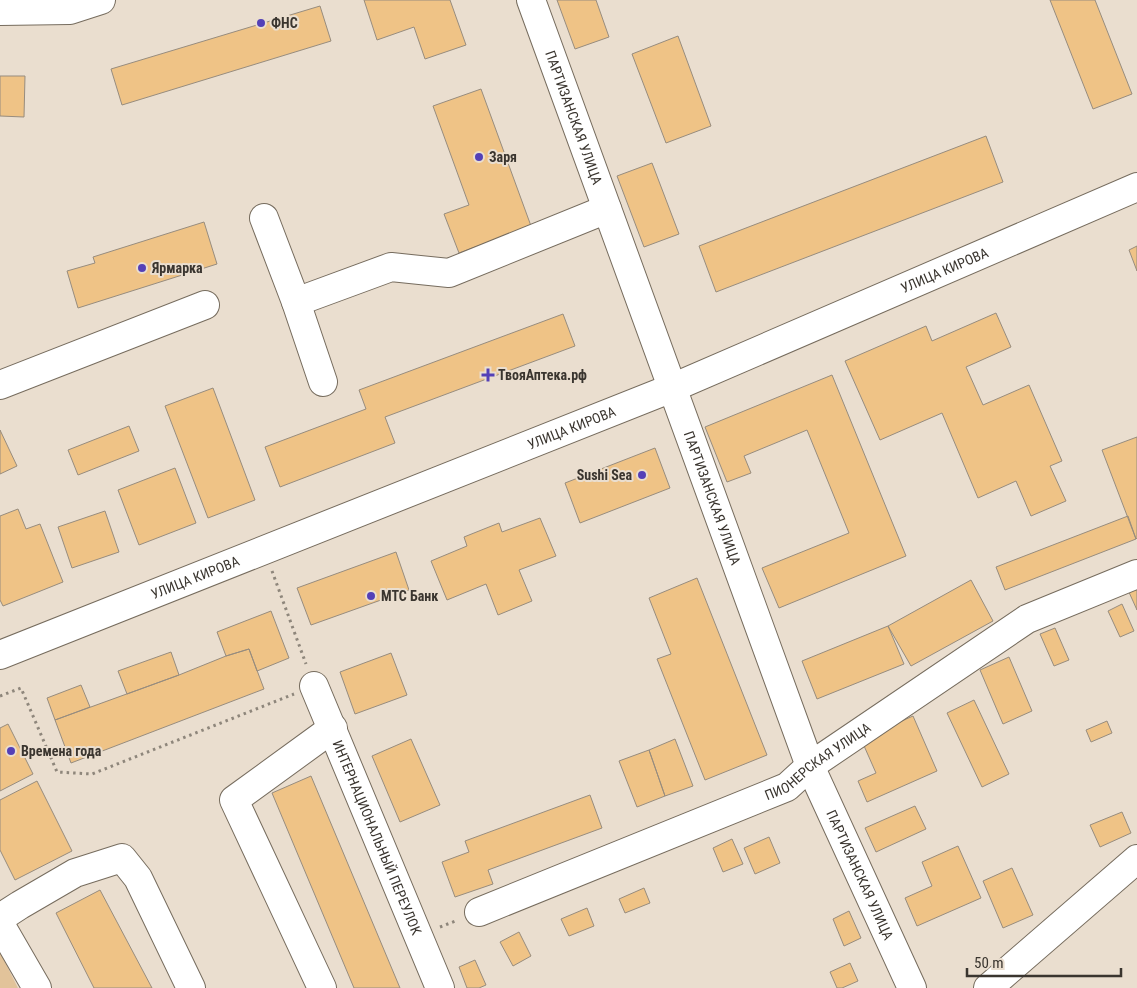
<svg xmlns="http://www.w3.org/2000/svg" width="1137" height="988" font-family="'Roboto Condensed',sans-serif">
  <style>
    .green { fill: #e2c39a }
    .building { fill: #efc386; stroke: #978c7e }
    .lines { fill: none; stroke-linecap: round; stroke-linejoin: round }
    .minor-casing { stroke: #766c5e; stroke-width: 30 }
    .major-casing { stroke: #766c5e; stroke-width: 30 }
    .path { stroke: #8e867b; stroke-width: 3; stroke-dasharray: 2.5 4; stroke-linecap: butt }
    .minor { stroke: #fff; stroke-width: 28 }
    .major { stroke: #fff; stroke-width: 28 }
    .poi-dot { fill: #5440b7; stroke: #eadecf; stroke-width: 2 }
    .labels { text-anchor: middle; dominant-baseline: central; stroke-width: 4; stroke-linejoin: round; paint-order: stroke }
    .poi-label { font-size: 14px; font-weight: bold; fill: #3a352f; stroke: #eadecf; text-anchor: start }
    .street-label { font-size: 14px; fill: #3a352f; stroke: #eadecf }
  </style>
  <rect width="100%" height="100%" fill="#eadecf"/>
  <!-- green -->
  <path class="green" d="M0 952 18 988H0Z"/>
  <!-- building -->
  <path class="building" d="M364 0H450L466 45 425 59 414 27 377 40Z
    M557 0H596L609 37 575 49Z
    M1050 0H1095L1132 94 1093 109Z
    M320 6 331 41 122 105 111 69Z
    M678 36 711 126 666 143 632 54Z
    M0 76H25L24 117 0 116Z
    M481 89 531 226 459 253 444 214 469 205 433 106Z
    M986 136 1003 182 716 292 699 246Z
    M652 163 679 234 644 247 617 176Z
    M204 222 217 264 78 308 67 271 95 263 93 257Z
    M1137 246V271L1129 250Z
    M996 313 1011 347 966 367 983 405 1029 385 1062 461 1050 466 1066 501 1031 516 1016 481 978 498 942 413 880 440 845 361 926 326 932 341Z
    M563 314 575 346 385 417 395 443 280 487 265 447 366 409 359 390Z
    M832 375 906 556 779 608 762 568 849 533 807 430 744 456 751 473 727 482 705 427Z
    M213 388 255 500 208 518 165 406Z
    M129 426 139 451 78 475 68 450Z
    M0 430 17 466 0 474Z
    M1137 437V538L1136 539 1102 450Z
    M655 448 670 488 580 523 565 483Z
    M175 468 196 523 139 545 118 490Z
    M18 509 26 529 40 524 63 582 3 606 0 600V516Z
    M105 511 119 552 72 568 58 527Z
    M1128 516 1136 539 1005 590 996 567Z
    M540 518 556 556 519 570 532 601 498 615 486 584 447 600 431 561 467 546 464 537 499 523 502 532Z
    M396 552 409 590 311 625 297 588Z
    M697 578 767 755 705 780 657 659 671 654 649 598Z
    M971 580 993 621 911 666 888 626Z
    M1137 586V610L1128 590Z
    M1122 604 1134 631 1120 637 1108 611Z
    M271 611 289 658 257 671 249 649 226 656 217 632Z
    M888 626 904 664 817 699 802 661Z
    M1055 628 1069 660 1054 666 1040 634Z
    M249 649 264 689 71 763 55 720 179 675 226 656Z
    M171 652 179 675 127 694 118 671Z
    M391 653 407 695 355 714 340 672Z
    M1009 657 1032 711 1003 724 980 670Z
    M81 685 90 707 55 720 47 698Z
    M974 700 1009 774 982 787 947 713Z
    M913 716 937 771 867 802 858 781 876 773 861 739Z
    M1107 721 1112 733 1091 742 1086 730Z
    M8 724 33 774 0 791V728Z
    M411 739 440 805 400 822 372 756Z
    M675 739 693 786 665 796 649 750Z
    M649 750 665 796 637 807 619 761Z
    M311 776 400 988H354L272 793Z
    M37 781 72 851 15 880 0 850V800Z
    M590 795 602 828 488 870 493 884 455 897 442 862 469 852 465 841Z
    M915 806 926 829 876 852 865 828Z
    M1122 812 1131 833 1100 847 1090 825Z
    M769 837 780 863 755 874 744 848Z
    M732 839 743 864 723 872 713 848Z
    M958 846 981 898 917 926 905 898 932 886 922 862Z
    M1012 868 1033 915 1003 928 983 881Z
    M644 888 650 903 625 913 619 899Z
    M100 890 152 988H94L56 913Z
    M587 908 594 926 569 936 561 919Z
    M849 911 861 938 844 946 833 919Z
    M519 932 531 956 513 966 500 942Z
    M475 960 486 985 479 988H467L459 967Z
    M850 963 858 981 842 988H837L830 972Z"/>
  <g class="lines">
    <!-- minor casing -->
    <g class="minor-casing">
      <g id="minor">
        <path id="s1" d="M531 0 810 766 912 988"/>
        <path d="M0 11 70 10 101 0"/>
        <path d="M264 218 296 302 323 382"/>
        <path d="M296 302 391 267 449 273 607 209"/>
        <path d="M0 385 205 305"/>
        <path id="s2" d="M314 686 440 988"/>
        <path id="s3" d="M479 912 787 787 810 766 1027 619 1137 574"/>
        <path d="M0 918 20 905 75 873 122 858 138 878 191 988"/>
        <path d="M0 924 37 988"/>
        <path d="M322 988 234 800 333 728"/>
        <path d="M988 988 1137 859"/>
      </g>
    </g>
    <!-- major casing -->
    <g class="major-casing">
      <g id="major">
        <path id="s4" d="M0 655 672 388 1137 187"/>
      </g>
    </g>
    <!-- path -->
    <path class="path" d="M272 571 306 664
      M0 696 21 688 57 772 92 774 294 694
      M440 927 458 920"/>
    <!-- minor -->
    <use href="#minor" class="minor"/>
    <!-- major -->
    <use href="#major" class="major"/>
  </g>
  <!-- markers -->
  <g class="poi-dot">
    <circle cx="261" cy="23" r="5"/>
    <circle cx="479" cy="157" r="5"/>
    <circle cx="142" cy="268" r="5"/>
    <path d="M485.5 367.5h5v5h5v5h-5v5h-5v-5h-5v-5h5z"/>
    <circle cx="642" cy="475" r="5"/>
    <circle cx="371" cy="596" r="5"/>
    <circle cx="11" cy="751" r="5"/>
  </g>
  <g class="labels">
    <!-- poi labels -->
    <g class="poi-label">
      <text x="271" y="23">ФНС</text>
      <text x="489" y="157">Заря</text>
      <text x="152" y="268">Ярмарка</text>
      <text x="498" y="375">ТвояАптека.рф</text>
      <text x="632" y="475" text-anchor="end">Sushi Sea</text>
      <text x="381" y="596">МТС Банк</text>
      <text x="21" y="751">Времена года</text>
    </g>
    <!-- street labels -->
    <g class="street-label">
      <text stroke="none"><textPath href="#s1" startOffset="125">ПАРТИЗАНСКАЯ УЛИЦА</textPath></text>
      <text stroke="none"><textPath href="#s4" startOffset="1020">УЛИЦА КИРОВА</textPath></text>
      <text stroke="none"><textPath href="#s4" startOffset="615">УЛИЦА КИРОВА</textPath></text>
      <text stroke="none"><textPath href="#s1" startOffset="530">ПАРТИЗАНСКАЯ УЛИЦА</textPath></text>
      <text stroke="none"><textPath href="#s4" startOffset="210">УЛИЦА КИРОВА</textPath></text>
      <text stroke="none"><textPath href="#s3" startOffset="372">ПИОНЕРСКАЯ УЛИЦА</textPath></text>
      <text stroke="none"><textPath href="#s2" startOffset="164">ИНТЕРНАЦИОНАЛЬНЫЙ ПЕРЕУЛОК</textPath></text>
      <text stroke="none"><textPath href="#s1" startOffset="935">ПАРТИЗАНСКАЯ УЛИЦА</textPath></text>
    </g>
  </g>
  <!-- scale -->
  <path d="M967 968v8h154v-8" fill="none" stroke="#3a352f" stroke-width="2.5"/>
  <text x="974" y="968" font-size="15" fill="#3a352f" stroke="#eadecf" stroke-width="4" paint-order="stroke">50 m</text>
</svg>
